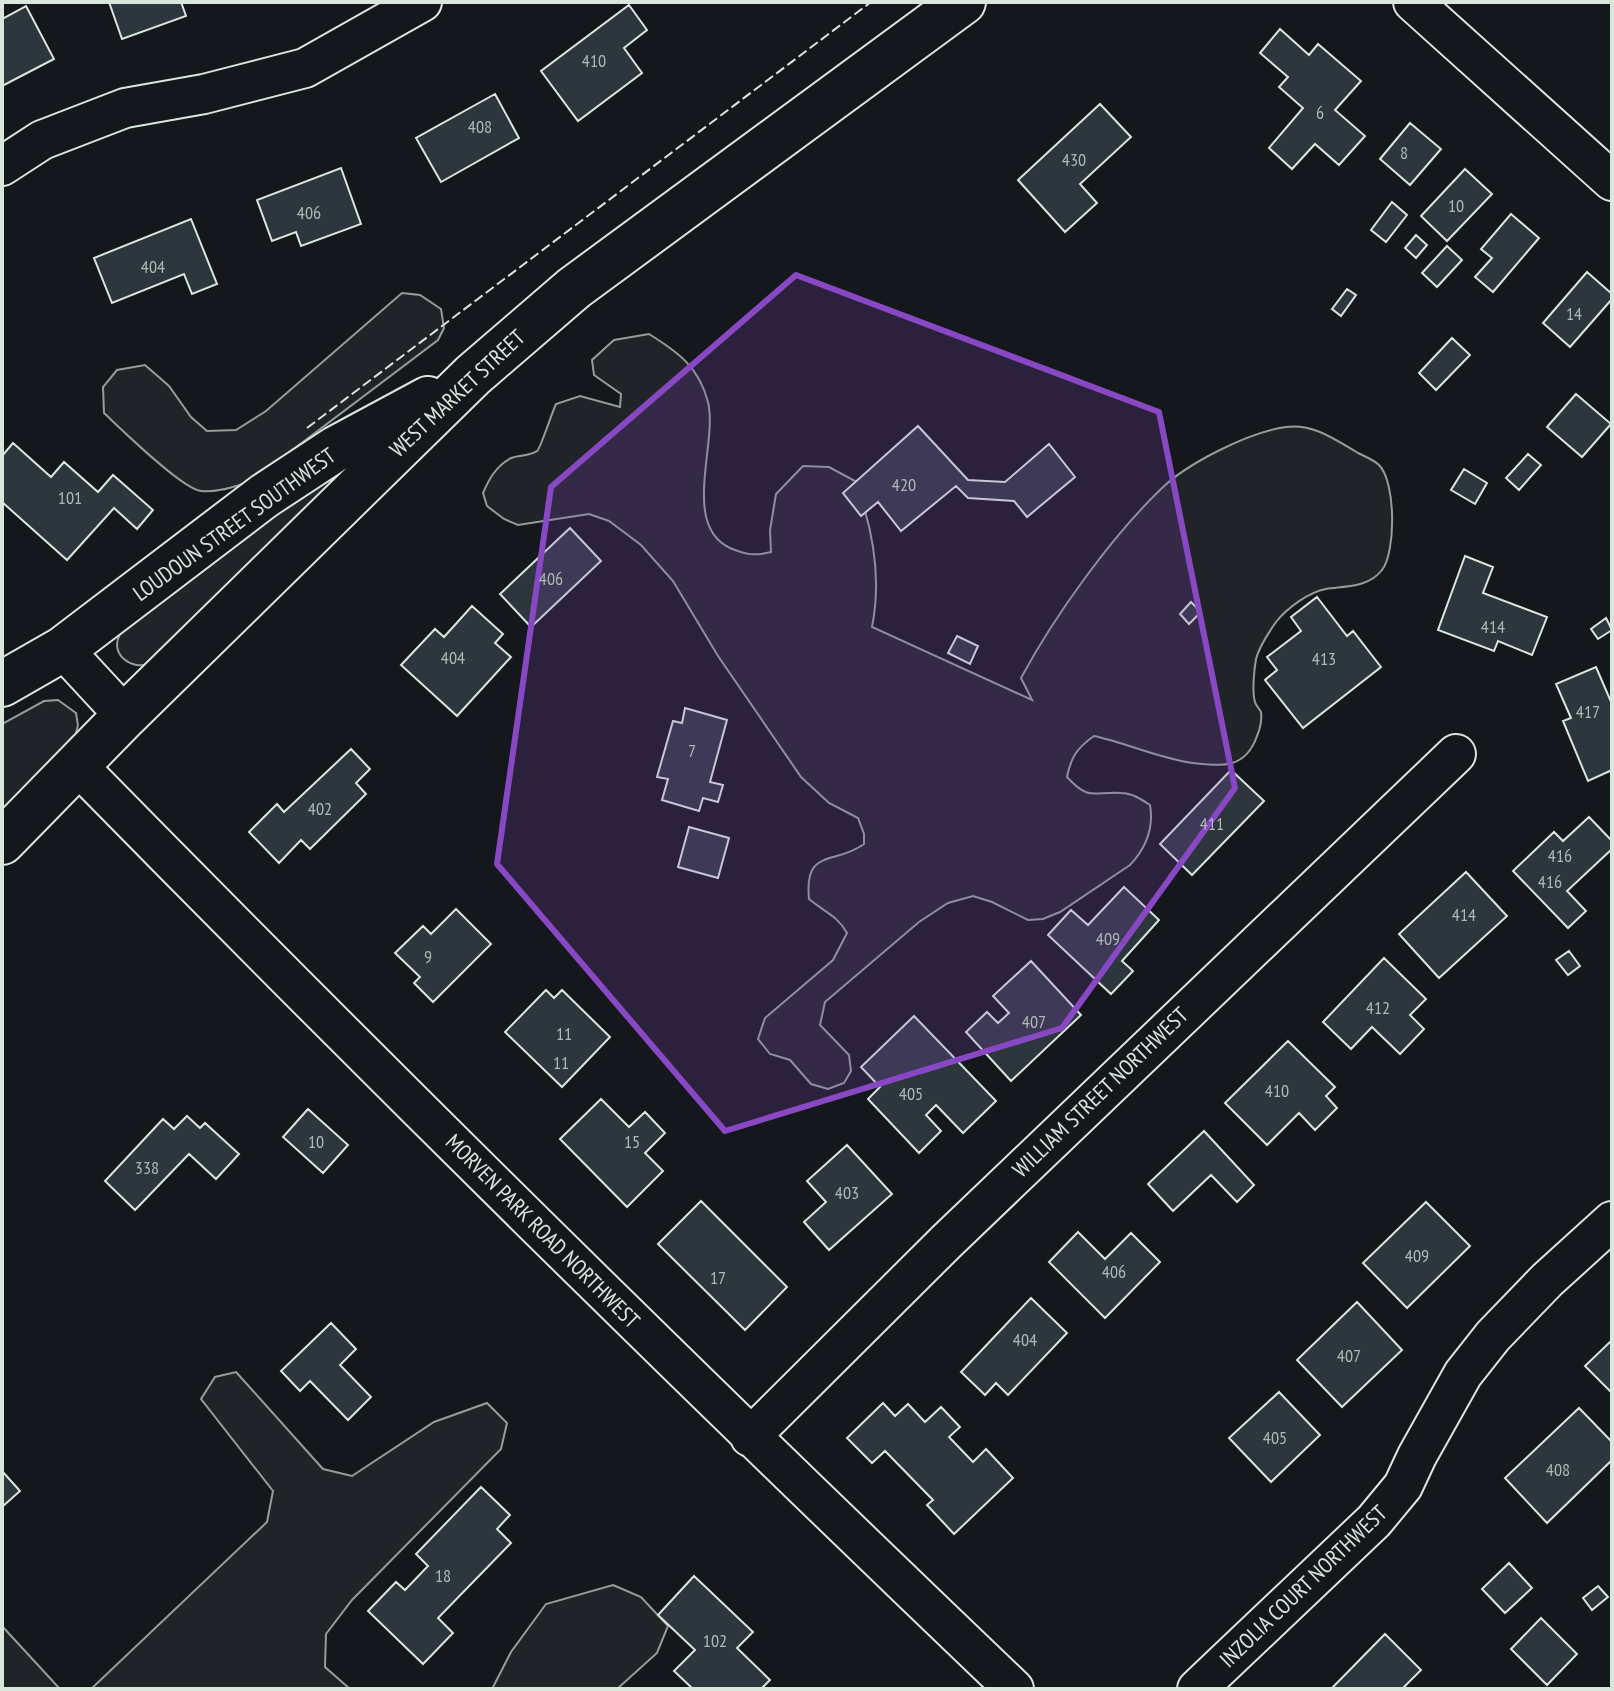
<svg xmlns="http://www.w3.org/2000/svg" width="1614" height="1691" font-family="'PT Sans Narrow',sans-serif">
  <style>
    .green { fill: #202428; stroke: #939e99; stroke-width: 2 }
    .building { fill: #2c363c; stroke: #d8e6dc; stroke-width: 2 }
    .lines { fill: none; stroke-linecap: round; stroke-linejoin: round }
    .minor-casing { stroke: #d8e6dc; stroke-width: 42 }
    .major-casing { stroke: #d8e6dc; stroke-width: 48 }
    .minor { stroke: #14181c; stroke-width: 38 }
    .major { stroke: #14181c; stroke-width: 44 }
    .fence { stroke: #d8e6dc; stroke-width: 2; stroke-dasharray: 10 4; stroke-linecap: butt }
    .marked { fill: #8948c3; fill-opacity: 0.2; stroke: #8948c3; stroke-width: 6; stroke-linejoin: round }
    .labels { text-anchor: middle; dominant-baseline: central; stroke-width: 6; stroke-linejoin: round; paint-order: stroke }
    .number-label { font-size: 18px; fill: #adbab4 }
    .street-label { font-size: 22px; fill: #d8e6dc; stroke: #14181c }
  </style>
  <rect width="100%" height="100%" fill="#14181c"/>
  <!-- green -->
  <path class="green" d="M402 293 420 295 441 309 444 328 438 340 250 482C235 486 217 493 201 491 182 489 121 429 104 413L103 387 117 370 145 365 169 386 191 417 207 431 236 430 266 411Z
    M649 334C678 352 699 367 708 402 718 443 681 525 730 548 747 555 754 556 771 552L770 530 776 494 803 466 829 467 855 481C873 528 882 577 872 627L1032 700 1021 678C1055 615 1111 537 1162 488 1188 463 1249 432 1286 427 1313 423 1336 440 1358 453 1364 456 1374 460 1379 465 1396 482 1396 552 1382 570 1368 588 1345 586 1326 589 1309 592 1287 608 1276 622 1269 632 1259 647 1256 659 1254 670 1252 692 1255 702 1256 706 1259 708 1261 712 1262 720 1260 729 1257 736 1246 768 1223 767 1193 763 1160 759 1127 743 1094 736 1077 748 1071 757 1067 777 1090 802 1094 791 1121 793 1132 793 1141 799 1150 805 1154 828 1146 848 1130 865L1060 912 1043 919 1028 920 992 902 973 896 948 903 919 922 825 1002 820 1025 849 1055 851 1071 844 1083 828 1089 811 1084 790 1060 770 1054 758 1039 765 1018 833 960 847 933C838 916 823 911 809 899 804 847 834 866 864 844V834L858 818 829 803 801 777 718 656 673 581 641 545 609 521 589 514 518 525 504 519 487 506 483 493C489 479 496 466 511 458 519 455 530 456 537 451 540 450 552 412 556 404L580 396 620 407 621 394 594 375 592 360 614 340Z
    M372 450 149 664C131 670 109 654 120 634 122 630 126 627 129 623L281 505Z
    M58 700 76 713 78 725 75 737 2 813V724L44 701Z
    M236 1372 323 1469 352 1476 434 1422 487 1403 507 1423 501 1449 352 1600 326 1634 325 1667 350 1689H91L267 1522 273 1491 201 1399 215 1377Z
    M613 1585 641 1597 668 1626 657 1653 617 1689H492L511 1652 546 1604Z
    M2 1626 60 1689H2Z"/>
  <!-- building -->
  <path class="building" d="M109 2H181L186 16 122 39Z
    M629 5 647 30 624 48 642 73 578 121 541 71Z
    M26 6 54 59 2 86V19Z
    M1280 29 1309 55 1318 44 1361 81 1335 110 1365 136 1339 165 1315 144 1292 169 1269 148 1303 108 1279 87 1288 77 1260 53Z
    M495 94 519 138 441 182 416 138Z
    M1100 104 1131 137 1080 184 1097 203 1065 232 1018 180Z
    M1410 123 1441 149 1410 185 1380 159Z
    M341 168 361 224 301 246 296 232 272 241 257 200Z
    M1465 169 1492 194 1447 241 1421 216Z
    M1392 202 1407 215 1386 242 1371 230Z
    M1511 214 1539 238 1493 292 1475 277 1492 258 1481 249Z
    M191 219 217 284 192 294 184 274 112 303 94 258Z
    M1416 235 1427 245 1416 258 1405 248Z
    M1447 246 1462 260 1437 287 1422 273Z
    M1587 272 1612 294V299L1570 347 1543 323Z
    M1347 289 1356 295 1341 316 1332 309Z
    M1452 338 1470 355 1436 390 1419 373Z
    M1576 394 1611 424 1582 457 1547 427Z
    M918 426 968 480 1005 482 1049 444 1075 477 1027 517 1014 501 968 498 956 486 901 531 878 502 861 516 843 493Z
    M13 443 51 477 64 462 98 492 113 475 153 510 137 529 114 508 67 560 2 502V456Z
    M1528 454 1541 465 1519 490 1506 478Z
    M1464 469 1487 483 1475 504 1451 490Z
    M570 528 601 561 531 627 500 594Z
    M1465 556 1493 567 1483 593 1547 617 1532 655 1498 641 1494 651 1438 630Z
    M1317 597 1347 636 1353 631 1381 667 1303 728 1265 680 1277 670 1267 657 1301 631 1291 617Z
    M1191 602 1201 612 1189 624 1180 614Z
    M472 606 503 634 495 643 511 657 457 716 401 665 435 629 444 637Z
    M1606 618 1612 630 1598 639 1591 629Z
    M957 636 978 646 970 664 948 653Z
    M1596 667 1612 704V770L1588 781 1563 721 1571 718 1556 684Z
    M685 708 727 720 710 782 723 785 718 802 703 798 699 811 662 800 668 779 657 777 673 721 682 723Z
    M351 749 370 769 356 783 366 794 310 849 301 840 279 863 249 832 277 804 284 812Z
    M1231 770 1264 801 1192 875 1160 844Z
    M1589 817 1612 841V849L1567 891 1586 911 1568 928 1513 871 1554 832 1563 841Z
    M689 827 729 838 718 878 678 867Z
    M1466 872 1507 916 1439 978 1399 934Z
    M1124 887 1159 920 1122 961 1133 971 1111 994 1048 935 1071 910 1088 925Z
    M456 909 491 944 433 1002 414 983 420 977 395 953 423 926 431 934Z
    M1569 951 1580 966 1568 975 1556 960Z
    M1384 958 1426 999 1410 1015 1424 1029 1400 1054 1372 1027 1351 1049 1323 1022Z
    M1031 961 1081 1015 1011 1081 966 1032 987 1012 998 1023 1009 1013 993 996Z
    M546 990 554 998 562 990 610 1037 562 1087 505 1032Z
    M914 1016 996 1101 963 1133 936 1105 926 1115 941 1131 919 1153 868 1099 880 1087 861 1067Z
    M1288 1041 1335 1087 1326 1096 1337 1108 1315 1130 1299 1113 1267 1145 1225 1103Z
    M601 1099 629 1127 645 1112 665 1133 645 1153 663 1171 627 1207 560 1139Z
    M308 1109 348 1145 323 1173 283 1137Z
    M187 1116 200 1128 205 1123 239 1154 216 1179 189 1154 135 1210 105 1181 163 1119 174 1129Z
    M1204 1131 1254 1185 1237 1202 1211 1175 1173 1211 1148 1184Z
    M847 1145 892 1194 829 1250 804 1222 826 1202 807 1181Z
    M701 1201 787 1287 745 1330 658 1244Z
    M1426 1202 1470 1246 1407 1308 1363 1263Z
    M1078 1232 1105 1259 1131 1233 1160 1262 1105 1318 1049 1262Z
    M1031 1298 1067 1333 1008 1395 996 1383 985 1395 961 1372Z
    M1357 1302 1402 1350 1342 1407 1297 1360Z
    M331 1323 356 1349 340 1365 371 1397 348 1420 310 1381 300 1391 281 1371Z
    M1612 1340V1393L1585 1366Z
    M1279 1392 1320 1435 1271 1482 1229 1438Z
    M883 1403 895 1416 908 1404 925 1422 941 1407 960 1427 949 1437 973 1462 986 1449 1013 1478 954 1534 927 1505 933 1500 885 1451 872 1463 847 1438Z
    M1579 1408 1612 1442V1460L1547 1523 1505 1478Z
    M2 1471 20 1491 2 1507Z
    M481 1487 510 1515 497 1529 511 1543 438 1618 453 1633 423 1664 368 1611 396 1582 405 1590 428 1566 416 1554Z
    M1509 1563 1532 1588 1505 1613 1482 1589Z
    M694 1576 753 1632 737 1648 770 1680 761 1689H693L674 1671 695 1650 658 1615Z
    M1598 1586 1608 1597 1592 1610 1583 1598Z
    M1541 1618 1577 1654 1547 1685 1511 1649Z
    M1385 1634 1421 1670 1402 1689H1331Z"/>
  <g class="lines">
    <!-- minor casing -->
    <g class="minor-casing">
      <path id="minor" d="M1413 2 1612 181
        M2 166 42 140 125 108 204 94 305 68 422 2
        M63 649 125 716
        M78 766C385 1079 697 1386 1014 1689
        M750 1437 947 1241 1456 754
        M1197 1689 1374 1521 1403 1486 1417 1456 1463 1374 1493 1336 1547 1280 1612 1221"/>
    </g>
    <!-- major casing -->
    <g class="major-casing">
      <path id="major" d="M2 684 63 649 264 496 337 448 428 399
        M2 842 125 716 473 375 574 288 963 2"/>
    </g>
    <!-- minor -->
    <use href="#minor" class="minor"/>
    <!-- major -->
    <use href="#major" class="major"/>
    <!-- fence -->
    <path class="fence" d="M307 428 871 2"/>
  </g>
  <!-- marked area -->
  <path class="marked" d="M796 275 1159 412 1235 788 1062 1028 725 1131 497 864 551 487Z"/>
  <g class="labels">
    <!-- number labels -->
    <g class="number-label">
      <text x="594" y="60">410</text>
      <text x="1320" y="112">6</text>
      <text x="480" y="126">408</text>
      <text x="1404" y="152">8</text>
      <text x="1074" y="159">430</text>
      <text x="1456" y="205">10</text>
      <text x="309" y="212">406</text>
      <text x="153" y="266">404</text>
      <text x="1574" y="313">14</text>
      <text x="904" y="484">420</text>
      <text x="70" y="497">101</text>
      <text x="551" y="578">406</text>
      <text x="1493" y="626">414</text>
      <text x="453" y="657">404</text>
      <text x="1324" y="658">413</text>
      <text x="1588" y="711">417</text>
      <text x="692" y="750">7</text>
      <text x="320" y="808">402</text>
      <text x="1212" y="823">411</text>
      <text x="1560" y="855">416</text>
      <text x="1550" y="881">416</text>
      <text x="1464" y="914">414</text>
      <text x="1108" y="938">409</text>
      <text x="428" y="956">9</text>
      <text x="1378" y="1007">412</text>
      <text x="1034" y="1021">407</text>
      <text x="564" y="1033">11</text>
      <text x="561" y="1062">11</text>
      <text x="1277" y="1090">410</text>
      <text x="911" y="1093">405</text>
      <text x="316" y="1141">10</text>
      <text x="632" y="1141">15</text>
      <text x="147" y="1167">338</text>
      <text x="847" y="1192">403</text>
      <text x="1417" y="1255">409</text>
      <text x="1114" y="1271">406</text>
      <text x="718" y="1277">17</text>
      <text x="1025" y="1339">404</text>
      <text x="1349" y="1355">407</text>
      <text x="1275" y="1437">405</text>
      <text x="1558" y="1469">408</text>
      <text x="443" y="1575">18</text>
      <text x="715" y="1640">102</text>
    </g>
    <!-- street labels -->
    <g class="street-label">
      <text transform="translate(457 393) rotate(-43)">WEST MARKET STREET</text>
      <text transform="translate(234 524) rotate(-36)">LOUDOUN STREET SOUTHWEST</text>
      <text transform="translate(1100 1092) rotate(-44)">WILLIAM STREET NORTHWEST</text>
      <text transform="translate(543 1231) rotate(45)">MORVEN PARK ROAD NORTHWEST</text>
      <text transform="translate(1303 1586) rotate(-44)">INZOLIA COURT NORTHWEST</text>
    </g>
  </g>
  <!-- border -->
  <rect width="1614" height="1691" fill="none" stroke="#d8e6dc" stroke-width="8"/>
</svg>
